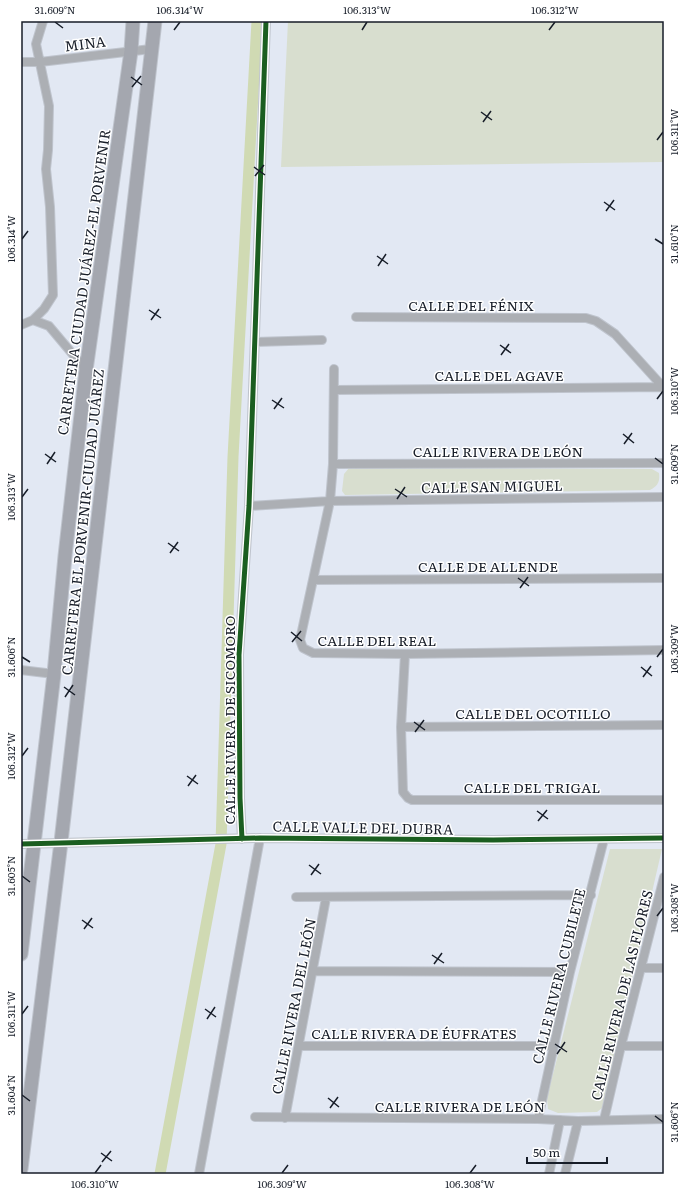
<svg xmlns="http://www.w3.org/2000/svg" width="685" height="1195" font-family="Literata,serif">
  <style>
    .green { fill: #d8decf }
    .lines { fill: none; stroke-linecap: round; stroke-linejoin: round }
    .canal { stroke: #d0dab3; stroke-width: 11 }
    .street-casing { stroke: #bfc4cd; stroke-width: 10 }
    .primary-casing { stroke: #bfc4cd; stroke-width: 15 }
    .street { stroke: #acafb4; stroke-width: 8 }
    .primary { stroke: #a4a7af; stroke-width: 13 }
    .cycleway-casing { stroke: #fff; stroke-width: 8 }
    .cycleway { stroke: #1b5e20; stroke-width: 5 }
    .ticks { fill: none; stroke: #171d28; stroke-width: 1.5 }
    .labels { text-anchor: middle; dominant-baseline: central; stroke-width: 3; stroke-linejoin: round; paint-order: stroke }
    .street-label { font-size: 14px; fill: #171d28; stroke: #fff }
    .neatline { fill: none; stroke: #171d28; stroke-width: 1.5 }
    .ticks-label { font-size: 10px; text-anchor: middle; fill: #171d28 }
  </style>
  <rect width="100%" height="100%" fill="#e2e8f3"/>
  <!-- green -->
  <path class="green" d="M288 21H664V162L281 167Z
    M349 468 652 469 659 473C660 482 658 486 650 490L345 495 342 491 344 474Z
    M610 849H662L602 1108 597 1112 558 1113 548 1109 547 1098Z"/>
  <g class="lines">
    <!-- canal -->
    <path class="canal" d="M160 1174 221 844 233 457 257 21"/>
    <!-- street casing -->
    <g class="street-casing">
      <path id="street" d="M21 62H40L151 49
        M356 317 586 318 596 321 615 334 664 388
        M33 320 49 326 86 370
        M21 325 33 320 44 309 53 295 50 207 46 169 48 150 49 106 36 44 43 21
        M255 342 322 340
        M334 369 333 464 330 501 300 640 303 648 313 653 405 654 664 650
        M335 390 664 387
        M333 464 664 463
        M249 506 330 501 664 497
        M313 580 664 578
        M405 654 401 727 403 792 408 798 412 800H664
        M21 670 54 674
        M401 727 664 725
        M242 839 240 798 239 655 249 506 266 21
        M21 844 260 838 493 840 664 838
        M296 897 591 895
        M642 968H664
        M313 971 570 972
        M299 1046H553
        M621 1046H664
        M255 1117 538 1119 578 1121 664 1119
        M285 1118 326 898
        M538 1119 570 972 604 839
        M604 1120 621 1046 664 877
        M199 1174 260 838
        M549 1174 560 1120
        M565 1174 578 1121"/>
    </g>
    <!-- primary casing -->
    <g class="primary-casing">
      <path id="primary" d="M21 954 54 674 65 556 86 370 131 51 133 21
        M21 1169 61 842 155 21"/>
    </g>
    <!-- street -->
    <use href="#street" class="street"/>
    <!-- primary -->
    <use href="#primary" class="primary"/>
    <!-- cycleway casing -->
    <g class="cycleway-casing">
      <path id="cycleway" d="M242 839 240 798 239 655 249 506 266 21
        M21 844 260 838 493 840 664 838"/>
    </g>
    <!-- cycleway -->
    <use href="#cycleway" class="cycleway"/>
  </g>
  <!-- ticks -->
  <path class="ticks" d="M55 22 63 28M174 30 180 22M362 30 367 22M549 30 555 22M131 77 142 85M132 87 141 76M481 112 492 120M483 122 491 111M657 140 663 132M254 167 265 175M255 176 264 165M604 202 615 210M606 211 614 200M22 239 28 231M655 239 663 244M377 256 388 264M378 266 386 254M149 310 161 318M151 320 159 309M500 345 511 353M501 355 509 344M657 399 663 391M272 400 284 408M274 409 282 398M623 434 634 443M624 444 632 433M45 454 56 462M655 458 663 464M47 464 55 452M395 489 407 497M22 497 28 489M397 499 405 487M168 543 179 551M170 553 178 542M518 578 529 586M520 588 528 577M291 632 302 641M292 642 301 631M22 657 30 662M657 657 663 649M641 667 652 676M643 677 651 666M64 687 75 695M65 697 73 685M414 722 425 730M415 732 424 720M22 756 28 748M187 776 198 784M188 786 196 775M537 811 548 819M538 821 547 810M309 865 321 874M311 875 319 864M22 876 30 882M657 916 663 908M82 920 93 928M84 929 92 918M432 955 444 963M434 964 442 953M205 1009 216 1017M22 1014 28 1006M207 1019 215 1007M555 1044 567 1052M557 1054 565 1042M22 1095 30 1101M328 1098 339 1107M330 1108 338 1097M655 1116 663 1122M101 1153 112 1161M102 1162 111 1151M95 1173 101 1165M282 1173 288 1165M470 1173 476 1165"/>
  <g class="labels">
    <!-- street labels -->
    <g class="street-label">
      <text transform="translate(85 43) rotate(-7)">MINA</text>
      <text transform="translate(83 282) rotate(-82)">CARRETERA CIUDAD JUÁREZ-EL PORVENIR</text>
      <text x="471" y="305">CALLE DEL FÉNIX</text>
      <text x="499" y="375">CALLE DEL AGAVE</text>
      <text x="498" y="451">CALLE RIVERA DE LEÓN</text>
      <text transform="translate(492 486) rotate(-1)">CALLE SAN MIGUEL</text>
      <text transform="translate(82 522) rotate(-84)">CARRETERA EL PORVENIR-CIUDAD JUÁREZ</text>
      <text x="488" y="566">CALLE DE ALLENDE</text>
      <text x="377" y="640">CALLE DEL REAL</text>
      <text x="533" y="713">CALLE DEL OCOTILLO</text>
      <text transform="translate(229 720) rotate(-90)">CALLE RIVERA DE SICOMORO</text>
      <text x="532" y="787">CALLE DEL TRIGAL</text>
      <text transform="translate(363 827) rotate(1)">CALLE VALLE DEL DUBRA</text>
      <text transform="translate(558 976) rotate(-76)">CALLE RIVERA CUBILETE</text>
      <text transform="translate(621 995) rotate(-76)">CALLE RIVERA DE LAS FLORES</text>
      <text transform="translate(293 1006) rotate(-79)">CALLE RIVERA DEL LEÓN</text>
      <text x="414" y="1033">CALLE RIVERA DE ÉUFRATES</text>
      <text x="460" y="1106">CALLE RIVERA DE LEÓN</text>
    </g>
  </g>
  <!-- border -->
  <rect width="685" height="1195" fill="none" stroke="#ffffff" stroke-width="44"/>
  <!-- scale -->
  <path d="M527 1157v6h80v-6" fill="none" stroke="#171d28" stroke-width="2"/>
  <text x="533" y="1157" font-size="12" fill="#171d28" stroke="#ffffff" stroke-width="3" paint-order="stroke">50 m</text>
  <rect x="22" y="22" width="641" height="1151" class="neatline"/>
  <g class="ticks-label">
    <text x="55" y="14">31.609°N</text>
    <text x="180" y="14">106.314°W</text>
    <text x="367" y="14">106.313°W</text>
    <text x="555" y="14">106.312°W</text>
    <text transform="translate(674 132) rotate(-90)" y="4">106.311°W</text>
    <text transform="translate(11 239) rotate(-90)" y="4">106.314°W</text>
    <text transform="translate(674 244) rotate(-90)" y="4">31.610°N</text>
    <text transform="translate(674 391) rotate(-90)" y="4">106.310°W</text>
    <text transform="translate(674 464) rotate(-90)" y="4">31.609°N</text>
    <text transform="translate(11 497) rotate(-90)" y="4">106.313°W</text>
    <text transform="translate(674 649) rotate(-90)" y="4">106.309°W</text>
    <text transform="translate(11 657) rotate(-90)" y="4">31.606°N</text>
    <text transform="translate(11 756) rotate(-90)" y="4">106.312°W</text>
    <text transform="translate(11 876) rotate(-90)" y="4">31.605°N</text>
    <text transform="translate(674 908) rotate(-90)" y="4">106.308°W</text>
    <text transform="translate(11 1014) rotate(-90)" y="4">106.311°W</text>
    <text transform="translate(11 1095) rotate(-90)" y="4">31.604°N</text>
    <text transform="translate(674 1122) rotate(-90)" y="4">31.606°N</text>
    <text x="95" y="1188">106.310°W</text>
    <text x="282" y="1188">106.309°W</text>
    <text x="470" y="1188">106.308°W</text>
  </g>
</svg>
